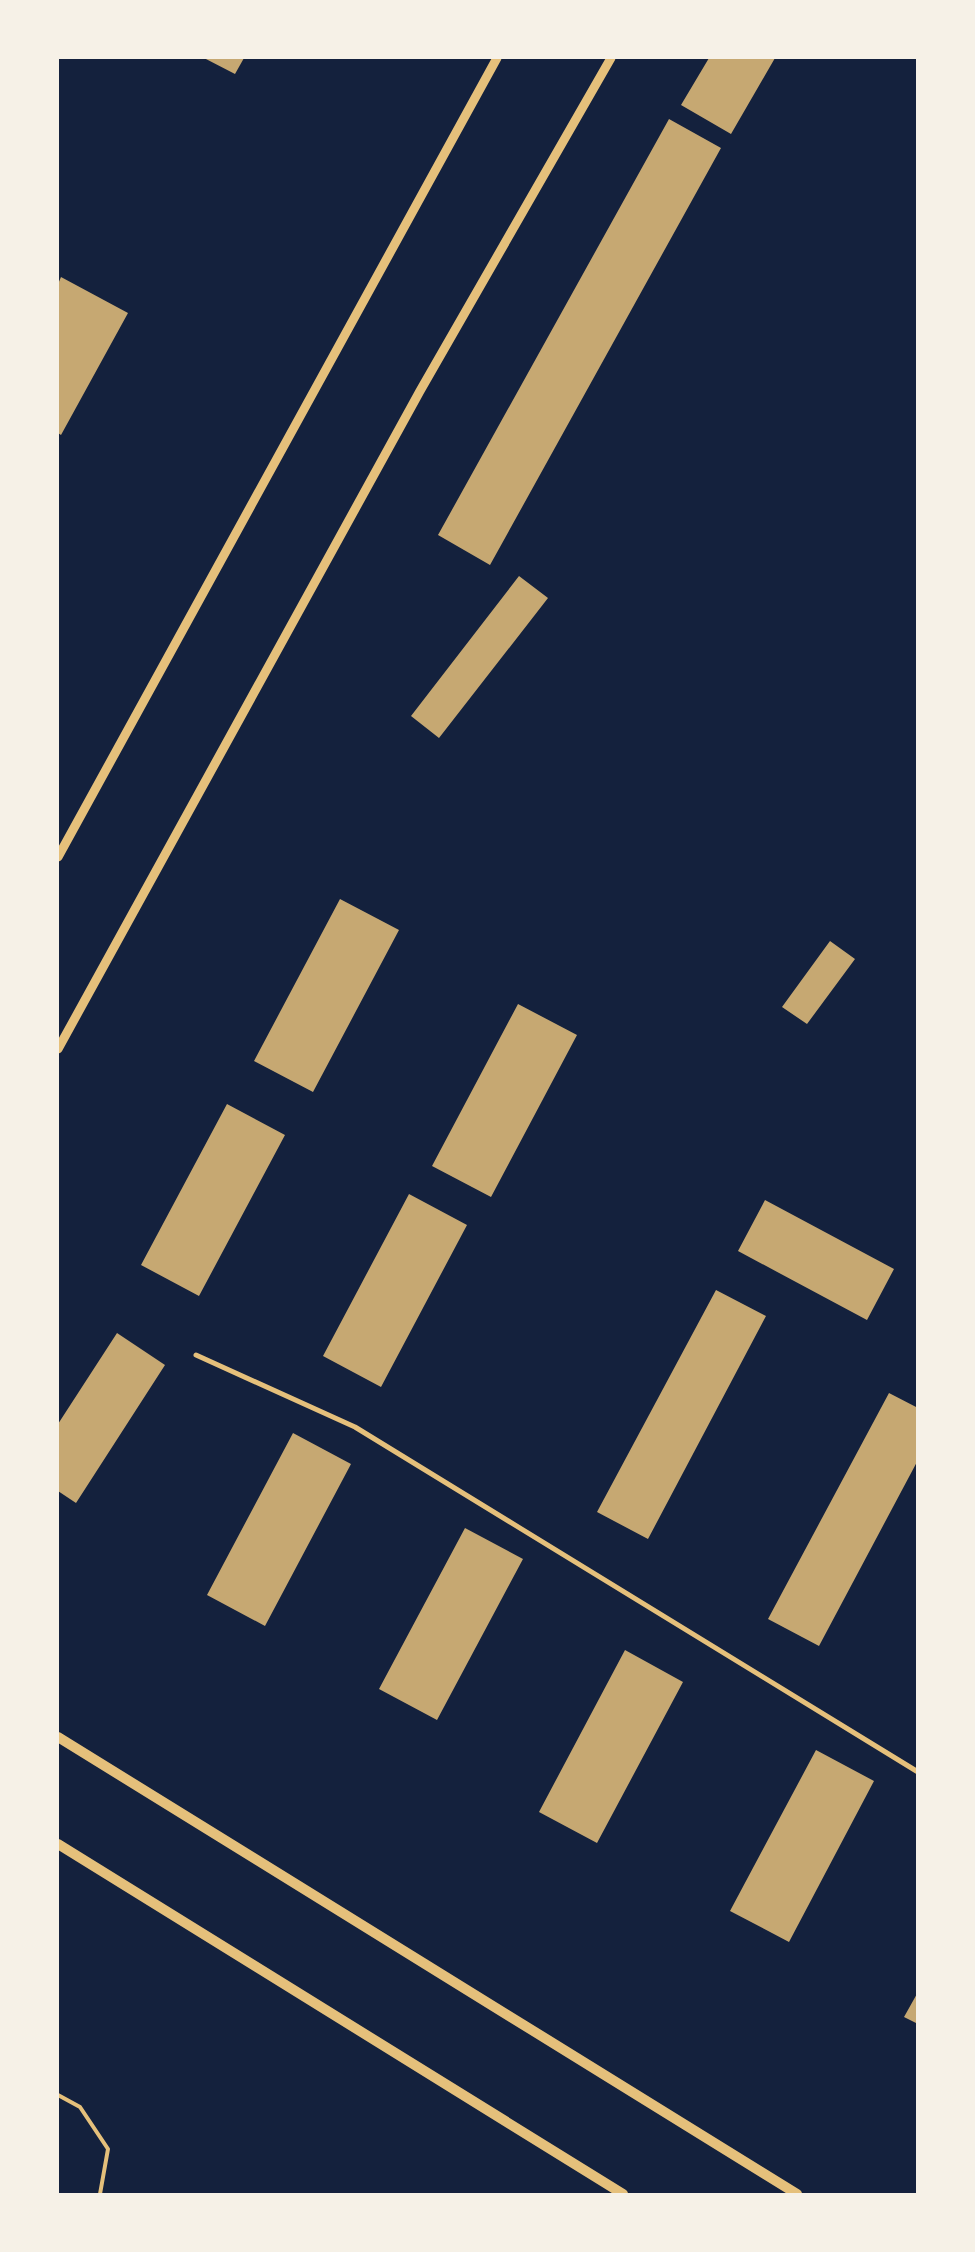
<svg xmlns="http://www.w3.org/2000/svg" width="975" height="2252" font-family="Inter,sans-serif">
  <style>
    .building { fill: #c6a872 }
    .lines { fill: none; stroke-linecap: round; stroke-linejoin: round }
    .service { stroke: #e5c07b; stroke-width: 4 }
    .minor { stroke: #e5c07b; stroke-width: 5 }
    .tertiary { stroke: #e5c07b; stroke-width: 9 }
    .secondary { stroke: #e5c07b; stroke-width: 10 }
  </style>
  <rect width="100%" height="100%" fill="#14213d"/>
  <!-- building -->
  <path class="building" d="M204 58H244L235 74Z
    M709 58H775L731 134 681 105Z
    M669 119 721 148 490 565 438 535Z
    M61 277 128 313 61 435 58 433V284Z
    M519 576 548 598 439 738 411 716Z
    M340 899 399 930 313 1092 254 1061Z
    M830 941 855 959 807 1024 782 1007Z
    M518 1004 577 1035 491 1197 432 1166Z
    M227 1104 285 1135 199 1296 141 1265Z
    M409 1194 467 1225 381 1387 323 1356Z
    M765 1200 894 1269 867 1320 738 1251Z
    M716 1290 766 1316 648 1539 597 1512Z
    M117 1333 165 1365 76 1503 58 1491V1424Z
    M889 1393 918 1408V1460L819 1646 768 1619Z
    M293 1433 351 1464 265 1626 207 1595Z
    M465 1528 523 1559 437 1720 379 1689Z
    M625 1650 683 1682 597 1843 539 1812Z
    M816 1750 874 1781 789 1942 730 1911Z
    M918 1992V2024L904 2017Z"/>
  <g class="lines">
    <!-- service -->
    <path class="service" d="M58 2095 80 2107 108 2149 100 2194"/>
    <!-- minor -->
    <path class="minor" d="M196 1355 355 1427 918 1772"/>
    <!-- tertiary -->
    <path class="tertiary" d="M58 857 497 58
      M58 1049 420 391 611 58"/>
    <!-- secondary -->
    <path class="secondary" d="M58 1737 797 2194
      M58 1844 623 2194"/>
  </g>
  <!-- border -->
  <rect width="975" height="2252" fill="none" stroke="#f6f1e7" stroke-width="118"/>
</svg>
